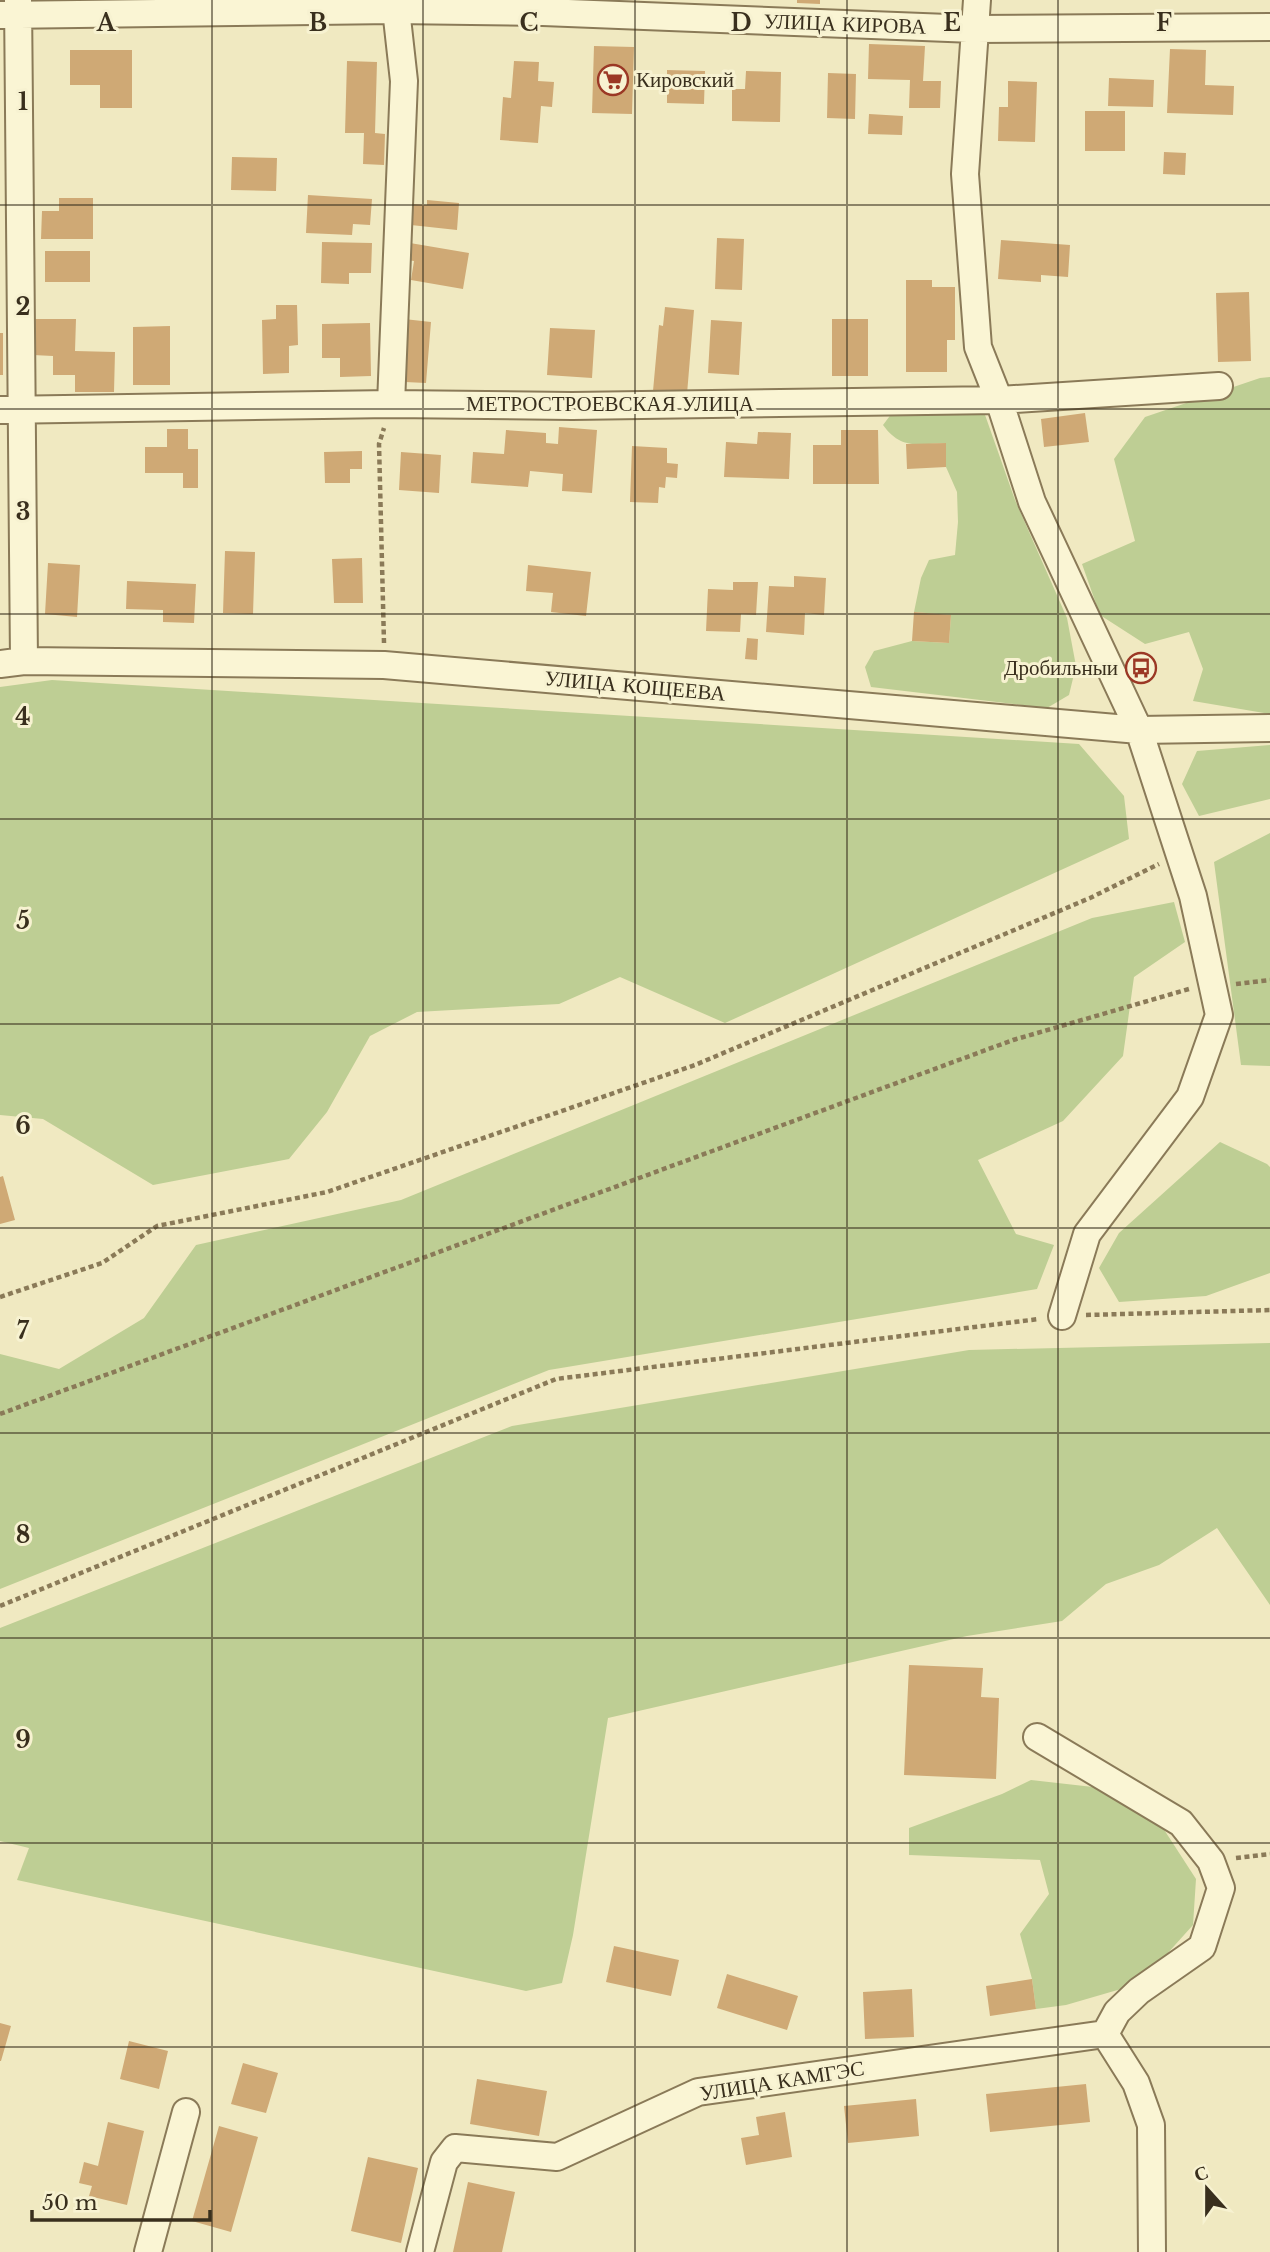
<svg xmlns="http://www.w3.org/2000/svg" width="1270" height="2252" font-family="'Libre Baskerville',serif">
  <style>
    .green { fill: #bece94 }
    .building { fill: #cfa975 }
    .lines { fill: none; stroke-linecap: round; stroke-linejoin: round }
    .minor-casing { stroke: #8a7a58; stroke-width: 30 }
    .path { stroke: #8a7a58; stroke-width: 4.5; stroke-dasharray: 5 3.5; stroke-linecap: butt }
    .minor { stroke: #faf5d4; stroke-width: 26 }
    .grid { fill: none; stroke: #392f1d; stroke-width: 2; stroke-opacity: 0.55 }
    .labels { text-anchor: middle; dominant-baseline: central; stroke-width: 6; stroke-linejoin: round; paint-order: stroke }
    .street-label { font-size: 21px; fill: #392f1d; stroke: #f7f2d1 }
    .poi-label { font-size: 21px; fill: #392f1d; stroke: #f7f2d1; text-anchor: start }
    .grid-label { font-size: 23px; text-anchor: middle; font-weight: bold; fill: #392f1d; stroke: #f7f2d1; stroke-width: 6; stroke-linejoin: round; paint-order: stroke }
  </style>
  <rect width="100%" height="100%" fill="#f0e9c1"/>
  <!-- green -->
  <path class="green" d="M1270 377V714L1193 701 1203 669 1189 632 1145 644 1100 615 1082 564 1135 541 1114 459 1145 417 1260 378Z
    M984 412 1015 500 1067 618 1076 666 1069 695 1047 708 871 687 865 667 874 651 912 641 949 643 951 615 914 612 921 578 929 560 955 555 958 522 957 492 946 467V443C918 444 901 450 883 425L892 413Z
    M52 680 1079 744 1124 796 1129 839 725 1023 620 977 559 1004 417 1012 370 1036 327 1112 289 1159 153 1185 43 1119 0 1115V687Z
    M1270 745V799L1199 816 1182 784 1197 751Z
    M1270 833V1066L1241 1065 1214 862Z
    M1174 902 1185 942 1134 977 1123 1056 1063 1121 978 1160 1016 1234 1054 1245 1037 1289 549 1370 0 1589V1354L59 1369 144 1318 196 1245 401 1200 1092 918Z
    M1220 1142 1267 1164 1270 1167V1273L1206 1296 1119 1302 1099 1268 1119 1233Z
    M1270 1343V1605L1217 1528 1159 1565 1106 1584 1062 1621 967 1636 608 1718 573 1935 562 1983 526 1991 17 1880 29 1848 0 1841V1628L512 1426 969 1350Z
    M1031 1780 1093 1787 1163 1828 1196 1879 1193 1925 1157 1965 1121 1989 1066 2005 1036 2009 1032 1979 1020 1934 1049 1894 1040 1860 909 1855V1828L1002 1794Z"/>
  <!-- building -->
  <path class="building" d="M797 0H820V4L797 3Z
    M869 44 925 46 923 81H941L940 108H909L910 80 868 79Z
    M594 46 634 47 632 114 592 113Z
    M1170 49 1206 50 1205 85 1234 86 1233 115 1167 113Z
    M70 50H132V108H100V85H70Z
    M347 61 377 62 375 133 385 134 384 165 363 164 364 133H345Z
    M514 61 539 62 538 81 554 82 552 107 541 106 538 143 500 140 503 97 511 98Z
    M667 70 705 71 704 104 667 103Z
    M746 71 781 72 780 122 732 121V89H745Z
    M828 73 856 74 855 119 827 118Z
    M1109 78 1154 80 1153 107 1108 106Z
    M1008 81 1037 82 1035 142 998 141 999 107H1008Z
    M1085 111H1125V151H1085Z
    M869 114 903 116 902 135 868 134Z
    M1164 152 1186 153 1185 175 1163 174Z
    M232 157 277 158 276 191 231 190Z
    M308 195 372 199 370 225 353 224 352 235 306 233Z
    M59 198H93V239H41L42 211H59Z
    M427 200 459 203 457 230 411 225 413 204 427 205Z
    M717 238 744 239 742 290 715 289Z
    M1001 240 1070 245 1068 277 1041 275V282L998 279Z
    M322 242 372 243 371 273H349V284L321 283Z
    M410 243 469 253 463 289 411 280 414 261 407 260Z
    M45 251H90V282H45Z
    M906 280H932V287H955V340H947V372H906Z
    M1249 292 1251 361 1218 362 1216 293Z
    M276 305H297L298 345 289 346V373L263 374 262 320 276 319Z
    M665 307 694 310 687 394 653 391 659 325 663 326Z
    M34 319H76L75 351 115 352 114 392H75V375H53V356L33 355Z
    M404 319 431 322 426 383 405 382 407 355 401 354Z
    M832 319H868V376H832Z
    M711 320 742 322 739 375 708 373Z
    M370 323 371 376 340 377V358H322V324Z
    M170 326V385H133V327Z
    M550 328 595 330 592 378 547 375Z
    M0 333H3V375H0Z
    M1085 413 1089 442 1044 447 1041 419Z
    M559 427 597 430 592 493 562 491 563 474 530 471 528 487 471 483 473 452 504 454 506 430 546 433V443L558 444Z
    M167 429H188V449H198V488H183V473H145V447H167Z
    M841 430H878L879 484H813V445H841Z
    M758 432 791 433 789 479 724 477 726 442 757 444Z
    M946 443V467L907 469 906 444Z
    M632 446 667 448V463L678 464 677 478 666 477 665 488 659 487 658 503 630 502Z
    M362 451V469H350V483H325L324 452Z
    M401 452 441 455 439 493 399 490Z
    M225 551 255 552 253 614 223 613Z
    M362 558 363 603H334L332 559Z
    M48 563 80 565 77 617 45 614Z
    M528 565 591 572 586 616 551 612 553 593 526 591Z
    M794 576 826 578 824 615 805 613 804 635 766 632 769 586 794 587Z
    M127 581 196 584 194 623 163 622V610L126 609Z
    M733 582H758L756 615 741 614 740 632 706 631 708 589 733 590Z
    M914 612 951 615 949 643 912 641Z
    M747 638 758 639 757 660 745 659Z
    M3 1176 15 1220 0 1224V1177Z
    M909 1665 983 1668 981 1697 999 1698 996 1779 904 1775Z
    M614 1946 679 1960 671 1996 606 1982Z
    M727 1974 798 1996 787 2030 717 2008Z
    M1032 1979 1036 2009 990 2016 986 1986Z
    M912 1989 914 2037 865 2039 863 1992Z
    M0 2023 11 2026 1 2061H0Z
    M129 2041 168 2051 159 2089 120 2079Z
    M243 2063 278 2073 266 2113 231 2104Z
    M477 2079 547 2091 539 2136 470 2124Z
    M1086 2084 1090 2122 990 2132 986 2094Z
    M916 2099 919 2136 848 2143 844 2106Z
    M785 2112 792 2157 746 2165 741 2138 759 2135 756 2117Z
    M108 2122 144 2131 127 2205 89 2196 92 2186 79 2183 84 2162 98 2166Z
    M219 2126 258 2137 231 2232 192 2221Z
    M368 2157 418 2168 401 2243 351 2231Z
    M468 2182 515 2192 502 2252H453Z"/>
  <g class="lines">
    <!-- minor casing -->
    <g class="minor-casing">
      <path id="minor" d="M18 0 24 661
        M977 0 965 174 978 347 999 400 1032 502 1139 730 1193 896 1219 1015 1190 1097 1087 1234 1062 1316
        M0 15 394 10 543 12 974 29 1270 27
        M391 404 404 81 395 0
        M0 410 391 404 572 406 999 400 1219 386
        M0 664 24 661 384 665 1139 730 1270 728
        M1037 1737 1181 1823 1211 1861 1221 1888 1202 1947 1139 1991 1117 2012 1105 2034 1136 2083 1151 2125 1152 2252
        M148 2252 186 2112
        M420 2252 444 2162 455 2148 557 2157 698 2092 1105 2034"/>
    </g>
    <!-- path -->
    <path class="path" d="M384 643 379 444 384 428
      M1236 984 1270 980
      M0 1297 102 1263 157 1226 327 1192 695 1065 1090 898 1159 864
      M1086 1315 1270 1310
      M0 1414 1013 1040 1189 989
      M0 1606 556 1379 1039 1319
      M1236 1858 1270 1854"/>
    <!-- minor -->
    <use href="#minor" class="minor"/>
  </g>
  <!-- grid -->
  <path class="grid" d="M212 0V2252M423 0V2252M635 0V2252M847 0V2252M1058 0V2252M0 205H1270M0 409H1270M0 614H1270M0 819H1270M0 1024H1270M0 1228H1270M0 1433H1270M0 1638H1270M0 1843H1270M0 2047H1270"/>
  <!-- icons -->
  <defs>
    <g id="supermarket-ring" transform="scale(1.575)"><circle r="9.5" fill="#f7f2d1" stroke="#9b3825" stroke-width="1.5"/><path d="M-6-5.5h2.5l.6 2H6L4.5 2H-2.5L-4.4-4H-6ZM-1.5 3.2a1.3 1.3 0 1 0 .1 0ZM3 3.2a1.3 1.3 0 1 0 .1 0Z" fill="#9b3825"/></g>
    <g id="bus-ring" transform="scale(1.575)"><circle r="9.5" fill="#f7f2d1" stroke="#9b3825" stroke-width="1.5"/><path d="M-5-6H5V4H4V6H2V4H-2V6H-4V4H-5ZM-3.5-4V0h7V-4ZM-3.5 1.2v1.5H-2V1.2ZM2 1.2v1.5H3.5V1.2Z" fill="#9b3825"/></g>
  </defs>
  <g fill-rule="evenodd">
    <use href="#supermarket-ring" x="613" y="80"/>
    <use href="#bus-ring" x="1141" y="668"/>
  </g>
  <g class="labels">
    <!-- street labels -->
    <g class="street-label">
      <text transform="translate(845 24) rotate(2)">УЛИЦА КИРОВА</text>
      <text x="610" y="404">МЕТРОСТРОЕВСКАЯ УЛИЦА</text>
      <text transform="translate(635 686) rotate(5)">УЛИЦА КОЩЕЕВА</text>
      <text transform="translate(782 2081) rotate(-9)">УЛИЦА КАМГЭС</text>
    </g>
    <!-- poi labels -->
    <g class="poi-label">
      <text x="636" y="80">Кировский</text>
      <text x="1118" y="668" text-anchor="end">Дробильныи</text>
    </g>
  </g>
  <g class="grid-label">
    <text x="106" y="31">A</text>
    <text x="318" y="31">B</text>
    <text x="529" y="31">C</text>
    <text x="741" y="31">D</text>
    <text x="952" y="31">E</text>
    <text x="1164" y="31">F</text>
    <text x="23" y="110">1</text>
    <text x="23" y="315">2</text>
    <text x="23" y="520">3</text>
    <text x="23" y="725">4</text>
    <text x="23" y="929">5</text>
    <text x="23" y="1134">6</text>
    <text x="23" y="1339">7</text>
    <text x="23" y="1543">8</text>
    <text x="23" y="1748">9</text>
  </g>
  <!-- north arrow -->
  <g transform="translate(1207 2189) rotate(339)" stroke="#f7f2d1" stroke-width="5" paint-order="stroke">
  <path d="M0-5L12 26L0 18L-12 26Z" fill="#392f1d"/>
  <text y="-10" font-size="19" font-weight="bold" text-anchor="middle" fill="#392f1d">С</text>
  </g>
  <!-- scale -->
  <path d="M32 2210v10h178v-10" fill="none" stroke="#392f1d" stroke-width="3.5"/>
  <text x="42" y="2210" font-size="21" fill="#392f1d" stroke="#f7f2d1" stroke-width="5" paint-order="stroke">50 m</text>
</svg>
